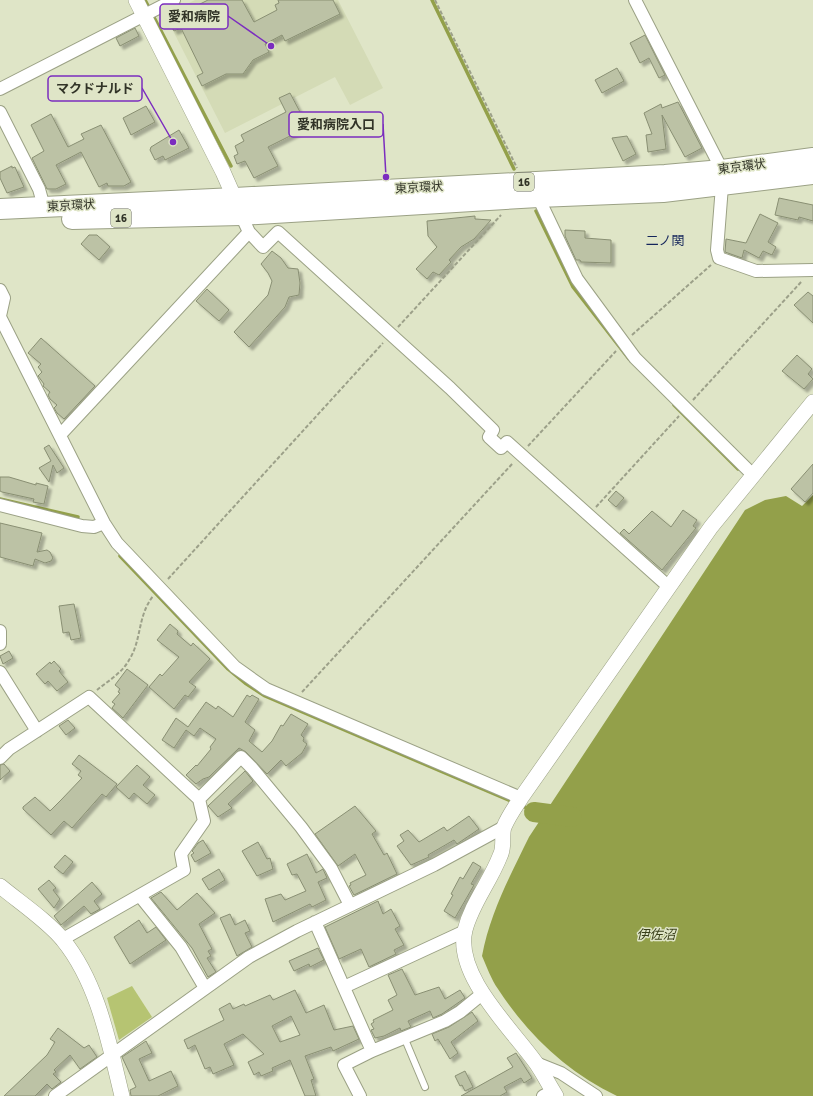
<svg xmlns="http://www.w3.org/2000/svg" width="813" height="1096" font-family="Signika,'Noto Sans JP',sans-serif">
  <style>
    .built { fill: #d4dbb6 }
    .green { fill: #b6c472 }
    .water { fill: #93a04a }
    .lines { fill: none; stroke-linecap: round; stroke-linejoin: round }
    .stream { stroke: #93a04a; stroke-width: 3.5 }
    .river { stroke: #93a04a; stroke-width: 20 }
    .building { fill: #bcc2a5; stroke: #898f73; fill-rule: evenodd; filter: url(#shadow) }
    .service-casing { stroke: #9ba185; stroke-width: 8 }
    .minor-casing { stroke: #9ba185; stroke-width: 14 }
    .tertiary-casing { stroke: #9ba185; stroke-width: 16 }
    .trunk-casing { stroke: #9ba185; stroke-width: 22 }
    .path { stroke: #9ca089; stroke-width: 2; stroke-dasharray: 4 2; stroke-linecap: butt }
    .service { stroke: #fff; stroke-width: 6 }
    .minor { stroke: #fff; stroke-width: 12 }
    .tertiary { stroke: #fff; stroke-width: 15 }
    .trunk { stroke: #fff; stroke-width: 20 }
    .labels { text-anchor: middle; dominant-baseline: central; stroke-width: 3; stroke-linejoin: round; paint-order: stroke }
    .shield { fill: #dfe5c7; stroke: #656857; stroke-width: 1 }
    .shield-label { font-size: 11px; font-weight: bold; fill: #313327 }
    .street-label { font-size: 12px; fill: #313327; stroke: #dfe5c7 }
    .neighbourhood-label { font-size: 13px; fill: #14255b; stroke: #dfe5c7 }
    .water-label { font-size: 13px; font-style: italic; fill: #3a401b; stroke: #dfe5c7 }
    .leader { fill: none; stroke: #7b2cbf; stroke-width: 1.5 }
    .callout-dot { fill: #7b2cbf; stroke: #dfe5c7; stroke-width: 1.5 }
    .callout { fill: #dfe5c7; stroke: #7b2cbf; stroke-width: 1.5 }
    .callout-label { font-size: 13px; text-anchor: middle; font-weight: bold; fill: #313327 }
  </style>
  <defs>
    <filter id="shadow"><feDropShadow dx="3.5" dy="3.5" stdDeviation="1" flood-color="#0004"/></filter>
  </defs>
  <rect width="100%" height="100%" fill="#dfe5c7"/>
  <!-- built -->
  <path class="built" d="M195 0H338L383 88 350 105 335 77 225 133 165 15Z"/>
  <!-- green -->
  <path class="green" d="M132 986 152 1017 119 1040 107 998Z"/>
  <!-- water -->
  <path class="water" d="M813 495V1096H617C567 1072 528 1035 498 989 491 979 487 967 482 956 490 913 510 876 529 837L745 510 765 500 786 496 802 506Z"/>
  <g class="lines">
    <!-- stream -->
    <path class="stream" d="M145 0 231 166
      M432 0 514 169
      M536 211 573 287 629 359
      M674 405 738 469
      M0 499 78 517
      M120 556 228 669 245 683 265 696 513 802
      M521 805 534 812"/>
    <!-- river -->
    <path class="river" d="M534 812 572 817"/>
  </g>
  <!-- building -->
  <path class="building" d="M208 0H242L254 22 277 10 275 5 279 3 278 0H333L340 14 285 41 282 35 265 44 269 52 253 60 243 74H226L202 86 197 76 203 73 181 28 174 31 168 20Z
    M135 28 139 36 120 46 116 38Z
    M645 35 665 75 659 78 649 58 640 63 630 43Z
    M617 68 624 81 602 93 595 80Z
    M290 93 308 127 268 147 278 166 254 178 245 161 237 164 234 156 238 154 235 146 244 141 241 135 286 112 279 98Z
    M678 102 702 148 685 157 662 115 666 149 648 152 646 135 652 134 644 113 661 104 662 108Z
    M146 106 155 122 131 135 123 118Z
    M51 114 68 147 84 139 81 134 101 125 131 182 124 186H108L107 183 99 187 81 152 56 165 66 184 56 189H47L32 158 44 151 31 125Z
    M179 130 189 148 165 160 163 156 155 160 150 150 151 147Z
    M627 136 636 154 623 161 612 138Z
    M12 166V168L15 167 24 187 7 193 0 178V172Z
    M779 198 813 205V221L799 217 798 220 775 215Z
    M760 214 778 223 768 242 776 247 772 255 763 251 759 258 744 250 742 258 725 252 726 239 746 243Z
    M475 216V219L491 220 474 239 461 247 449 260 451 262 439 275 433 272 427 279 416 269 437 247 428 236 427 221Z
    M565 230 585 231V238L611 240V263L581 262 580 260H576L565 236Z
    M89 235H97L110 247 99 260 81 244Z
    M272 251 281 258 288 268 298 269 300 283 299 295 289 297 285 307 249 347 234 332 268 295 272 281 268 273 261 264Z
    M207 289 229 310 219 321 196 301Z
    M808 292 813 296V323L794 305Z
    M41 338 95 386 64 419 57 413 54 408 57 405 50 399 48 395 50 392 43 386 44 384 38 376 42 372 38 367 41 364 28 353Z
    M797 355 812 369 808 374 813 379 804 389 782 371Z
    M49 445 64 468 57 473 53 465 49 482 39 468 51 461 44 448Z
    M813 464V493L805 502 791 489Z
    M0 477H9L36 485V483L48 486 44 504 33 502 34 499 2 492 0 491Z
    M616 491 624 498 616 507 608 500Z
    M683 510 697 520 693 526 696 528 662 570 620 533 624 529 629 534 652 511 671 527Z
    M0 523 42 533 37 552 47 550 50 552 53 558 51 561 45 563 35 559 33 566 0 557Z
    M74 604 81 638 71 640 69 632 63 633 59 606Z
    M170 624 178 631 177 634 191 646 193 643 210 659 189 682 196 687 188 697 185 695 174 709 149 687 160 674 162 676 179 657 157 640Z
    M9 651 13 658 3 664 0 656Z
    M54 661 61 669 59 671 68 682 57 691 48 681 45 684 36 674 50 662 51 664Z
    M127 669 148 685 123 718 112 708 115 704 112 702 120 693 118 692 120 689 115 685Z
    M247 695 250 697 252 695 259 699 245 722 255 730 249 741 262 752 272 741 281 725 283 726 291 714 308 724 301 735 304 738 303 741 307 744 302 753 286 766 281 760 267 774 246 752 239 748 209 777 203 779 196 784 186 775 196 765 197 766 211 749 210 747 216 739 200 728 194 736 186 730 174 748 162 740 176 718 188 727 206 702 216 709 218 706 233 717Z
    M68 720 75 728 66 735 59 726Z
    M79 755 117 784 106 797 102 794 72 828 64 821 51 835 23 809V807L35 797 50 811 61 800 82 778 78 775 81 771 72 764Z
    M4 764 10 771 0 780V765Z
    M137 765 150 777 143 785 155 795 147 804 134 793 129 799 116 787Z
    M245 771 253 781 228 804 232 808 218 817 208 806Z
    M355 806 376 831 372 834 384 855 387 853 397 874 354 895 349 886 351 885 350 883 366 875 355 854 338 866 315 834Z
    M469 816 479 829 457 844 454 840 428 855 429 857 411 865 397 846 404 841 400 835 408 830 419 842 444 827 447 831Z
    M203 840 211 853 195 862 191 855 194 853 192 851 198 843Z
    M258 842 267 859 270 858 273 869 257 876 242 851Z
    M307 854 316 873 323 869 327 878 318 882 326 900 312 907 310 904 273 922 265 899 281 894 285 900 306 891 297 874 292 875 287 864Z
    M65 855 73 862 63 874 54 867Z
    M473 862 481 867 471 884 474 885 455 918 444 911 453 895 451 894 460 877 463 879Z
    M219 869 225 880 209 890 202 879Z
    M49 880 56 888 53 890 60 899 54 908 38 889Z
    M92 882 102 894 94 901 100 909 91 914 84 906 61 925 54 916Z
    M161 892 177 910 197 893 215 913 199 924 212 949 208 951 211 956 207 958 216 972 208 977 192 948 151 898Z
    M378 901 383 914 391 909 400 926 395 929 404 945 394 950 396 954 369 967 361 949 339 959 325 927Z
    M230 914 235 925 245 920 250 931 245 933 252 947 237 956 220 918Z
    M139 920 147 933 156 927 166 940 130 964 114 937Z
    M318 948 324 960 310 967 309 964 294 971 289 961Z
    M402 969 415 995 439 987 445 999 460 990 465 998 442 1014 433 1018 430 1011 408 1021 411 1027 401 1031 400 1028 384 1036 375 1038 371 1030 374 1029 371 1024 374 1022 373 1020 393 1010 388 1000 397 995 388 975Z
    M295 990 306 1013 324 1005 334 1030 353 1026 359 1039 333 1051 331 1047 305 1056 314 1079 311 1080 316 1096H305L290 1060 272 1068 273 1071 261 1076 259 1072 254 1075 248 1062 264 1054 243 1034 224 1044 234 1065 213 1074 210 1067 205 1069 195 1045 188 1049 184 1040 224 1020 219 1009 230 1003 233 1009 244 1004 245 1006 270 995 273 1000ZM291 1016 300 1035 280 1042 272 1026Z
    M472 1012 478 1021 451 1042 458 1053 450 1059 438 1039 435 1041 432 1034 449 1027Z
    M58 1028 84 1048 89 1045 97 1057 80 1069 70 1055 54 1070 56 1072 53 1074 61 1082 52 1089 47 1084 35 1096H4L47 1055 55 1042 50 1039Z
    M146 1041 152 1053 139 1059 149 1081 171 1071 178 1086 158 1096H131L130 1090 136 1087 122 1057Z
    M516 1053 532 1078 524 1083 521 1078 504 1087 507 1092 500 1096H461L513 1067 507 1058Z
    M465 1071 473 1087 465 1091 462 1085 460 1086 455 1076Z"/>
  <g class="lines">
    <!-- service casing -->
    <g class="service-casing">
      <path id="service" d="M404 1037 425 1087"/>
    </g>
    <!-- minor casing -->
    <g class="minor-casing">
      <path id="minor" d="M635 0 722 170
        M0 89 174 0
        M0 112 39 189 44 207
        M722 186 717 250 719 258 756 271 813 270
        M538 197 577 279 635 358 752 474
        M241 215 249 232 263 247 278 232 450 388 493 430 489 437 501 448 507 442 669 587
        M0 290 4 298 0 316
        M0 317 104 523 117 543 235 667 266 689 521 798
        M60 435 249 232
        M0 505 82 526 94 527 104 523
        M0 631V644
        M0 672 37 731
        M0 758 9 749 89 697 199 799 204 821 181 854 184 870 63 939
        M199 799 241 757 252 768 301 827 331 868 350 905
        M140 896 181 947 205 988
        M315 922 372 1051
        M344 987 465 931
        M536 1063 561 1073 596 1096
        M55 1096 249 957 297 931 434 865 504 827
        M360 1096 344 1065 372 1051 445 1021 460 1012 482 994
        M543 1096 553 1091"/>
    </g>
    <!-- tertiary casing -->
    <g class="tertiary-casing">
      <path id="tertiary" d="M136 0 223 172 238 206
        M0 886C18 901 49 922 63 940 98 983 109 1043 122 1096
        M556 1096C549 1085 543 1073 536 1063 512 1029 454 975 465 930 472 903 490 882 500 856 505 847 501 836 504 827 508 817 515 807 521 798L711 527 813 402"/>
    </g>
    <!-- trunk casing -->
    <g class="trunk-casing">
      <path id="trunk" d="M0 209 235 198 665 175 722 170 813 158
        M72 219 241 215 538 197 663 192 813 174"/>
    </g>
    <!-- path -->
    <path class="path" d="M435 0 517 168
      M398 327 501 215
      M632 335 711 265
      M693 400 802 281
      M528 446 616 351
      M596 507 679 416
      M168 579 383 343
      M97 690C108 681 122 673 129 660 142 640 137 617 153 596
      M302 692 513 463"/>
    <!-- service -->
    <use href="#service" class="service"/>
    <!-- minor -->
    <use href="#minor" class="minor"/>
    <!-- tertiary -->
    <use href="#tertiary" class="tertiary"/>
    <!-- trunk -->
    <use href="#trunk" class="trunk"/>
  </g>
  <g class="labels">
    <!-- shield labels -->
    <g class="shield">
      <rect x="514" y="173" width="20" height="18" rx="3"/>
      <rect x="111" y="209" width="20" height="18" rx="3"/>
    </g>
    <g class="shield-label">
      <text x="524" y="182">16</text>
      <text x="121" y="218">16</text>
    </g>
    <!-- street labels -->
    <g class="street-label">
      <text transform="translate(742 167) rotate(-7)">東京環状</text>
      <text transform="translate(419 188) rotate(-3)">東京環状</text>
      <text transform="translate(71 206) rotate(-3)">東京環状</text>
    </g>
    <!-- neighbourhood labels -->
    <g class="neighbourhood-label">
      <text x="665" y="241">二ノ関</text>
    </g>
    <!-- water labels -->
    <g class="water-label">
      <text x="656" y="935">伊佐沼</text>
    </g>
  </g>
  <!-- callouts -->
  <path class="leader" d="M271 46L228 16M173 142L142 88M386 177L383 124"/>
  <g class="callout-dot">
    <circle cx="271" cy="46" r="4"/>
    <circle cx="173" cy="142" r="4"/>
    <circle cx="386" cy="177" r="4"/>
  </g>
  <g class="callout">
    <rect x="160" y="4" width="68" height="25" rx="4"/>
    <rect x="48" y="76" width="94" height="25" rx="4"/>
    <rect x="289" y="112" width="94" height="25" rx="4"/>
  </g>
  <g class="callout-label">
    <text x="194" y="21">愛和病院</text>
    <text x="95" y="93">マクドナルド</text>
    <text x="336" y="129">愛和病院入口</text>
  </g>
</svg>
